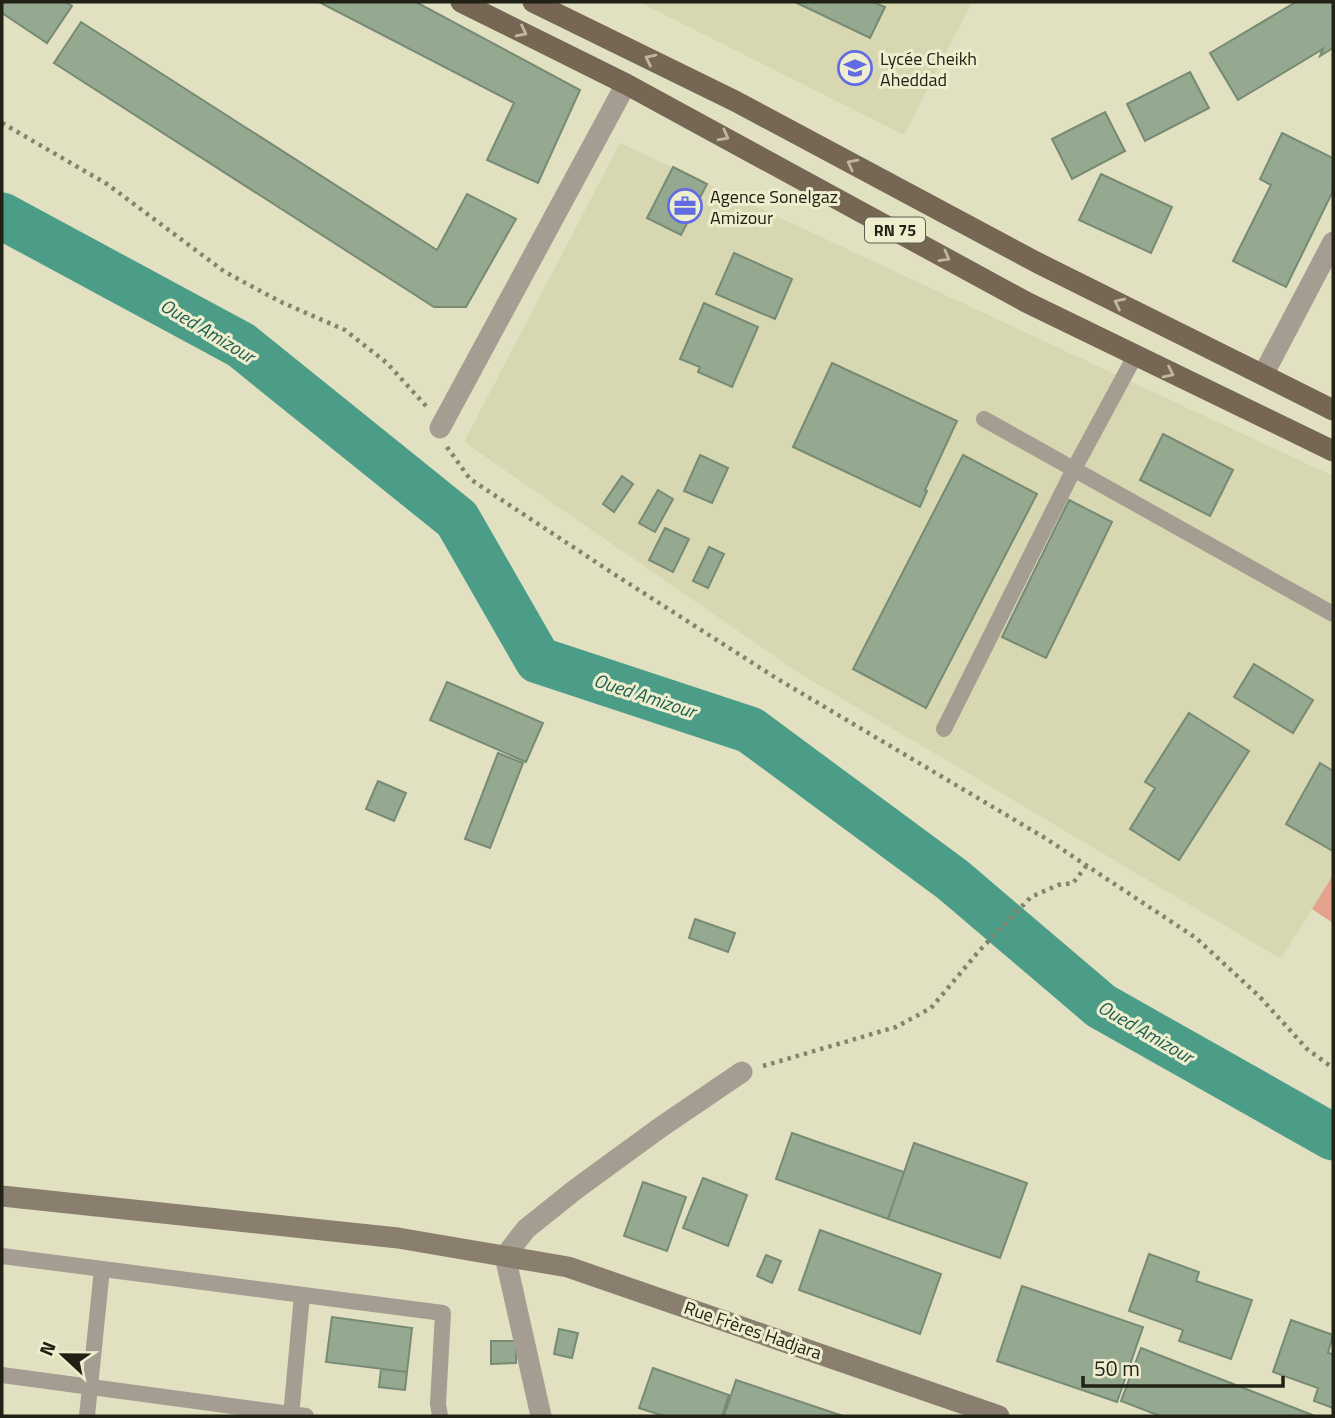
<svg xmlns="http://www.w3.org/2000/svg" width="1335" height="1418" font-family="'Titillium Web',sans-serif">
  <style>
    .built { fill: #d7d7b1 }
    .green { fill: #e2a28c }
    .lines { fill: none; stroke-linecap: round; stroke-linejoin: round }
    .river { stroke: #4b9d88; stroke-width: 47 }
    .building { fill: #95a991; stroke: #778a73; stroke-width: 2 }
    .path { stroke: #84846e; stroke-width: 4.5; stroke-dasharray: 3.5 5; stroke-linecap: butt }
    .lane { stroke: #a69d92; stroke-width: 16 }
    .street { stroke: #a69d92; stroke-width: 21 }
    .secondary { stroke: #8a7e6e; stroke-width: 21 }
    .primary { stroke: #766754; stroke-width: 21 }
    .oneway { stroke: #beb89e }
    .labels { text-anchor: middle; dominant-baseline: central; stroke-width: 6; stroke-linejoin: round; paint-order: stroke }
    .shield { fill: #eeeecf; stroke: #5e5e4d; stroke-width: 2 }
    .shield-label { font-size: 16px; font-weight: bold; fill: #212115 }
    .poi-label { font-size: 18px; fill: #212115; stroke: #eeeecf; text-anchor: start }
    .street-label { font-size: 18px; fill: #212115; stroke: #eeeecf }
    .water-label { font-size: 19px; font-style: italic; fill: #1d5e4f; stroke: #eeeecf }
  </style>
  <rect width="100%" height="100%" fill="#e1e1c2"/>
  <!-- built -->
  <path class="built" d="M639 2H972L904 135Z
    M620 143 1333 476V875L1281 959 799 673 464 442Z"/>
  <!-- green -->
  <path class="green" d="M1333 875V923L1312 909Z"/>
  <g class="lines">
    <!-- river -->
    <path class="river" d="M2 216 241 345 457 519 538 660 750 730 953 880 1101 1006 1333 1137"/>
  </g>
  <!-- building -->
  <path class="building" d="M2 2H66L72 6 47 43 2 13Z
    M319 2H416L580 90 538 183 487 160 514 103Z
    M795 2H873L885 7 870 38Z
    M1296 2H1333V48L1320 56 1323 49 1238 100 1210 53Z
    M81 22 437 250 467 194 516 219 466 307H434L54 63Z
    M1190 72 1209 108 1145 141 1127 104Z
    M1105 112 1125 151 1072 179 1052 139Z
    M1282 133 1333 158V191L1286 287 1233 261 1271 185 1260 179Z
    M673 167 707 184 681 235 647 218Z
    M1101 174 1172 207 1151 253 1079 220Z
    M734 253 792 279 775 319 716 294Z
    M704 303 758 327 732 387 698 372 700 367 680 359Z
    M832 363 957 421 925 490 927 491 920 507 793 447Z
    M1163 434 1233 470 1210 516 1140 480Z
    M700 455 728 468 712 503 684 491Z
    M963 455 1037 494 926 708 853 669Z
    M622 476 633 484 614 512 603 504Z
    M658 490 673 499 655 532 639 523Z
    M1069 500 1112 522 1046 658 1002 637Z
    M665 528 689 539 673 572 649 560Z
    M709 547 724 554 708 588 693 581Z
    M1254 664 1313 700 1293 733 1234 697Z
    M447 682 543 723 526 762 430 720Z
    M1189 713 1249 751 1179 860 1130 829 1155 788 1145 782Z
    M498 753 523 763 490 848 465 839Z
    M1320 763 1333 771V851L1286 824Z
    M378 781 406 793 394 821 366 809Z
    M695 919 735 933 728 952 689 938Z
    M792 1133 904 1172 888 1219 776 1179Z
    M914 1143 1027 1183 1000 1258 888 1219Z
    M703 1178 747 1195 728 1246 683 1228Z
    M643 1182 686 1197 667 1251 624 1236Z
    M820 1230 941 1274 920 1334 799 1290Z
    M1149 1254 1199 1272 1196 1281 1252 1300 1231 1359 1179 1341 1183 1330 1129 1311Z
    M766 1255 781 1261 772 1283 757 1276Z
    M1022 1286 1143 1327 1117 1402 997 1361Z
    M332 1317 412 1328 407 1372 326 1362Z
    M1291 1320 1333 1335 1328 1353 1333 1354V1408L1314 1401 1318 1388 1273 1372Z
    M559 1329 578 1333 572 1358 554 1354Z
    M491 1341H516V1363L491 1364Z
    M1141 1348 1315 1416H1160L1121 1401Z
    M653 1368 729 1395 722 1416H664L639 1408Z
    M381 1369 407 1372 405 1390 379 1387Z
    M736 1380 843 1416H724Z"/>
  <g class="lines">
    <!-- path -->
    <path class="path" d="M2 123 107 184 225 272 281 302 345 330 387 363 426 406
      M447 447 470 479 617 576 776 678 1045 838 1196 938 1259 996 1307 1049 1333 1068
      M763 1066 896 1027 931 1008 979 951 1031 897 1058 885 1073 883 1087 865"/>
    <!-- lane -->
    <path class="lane" d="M984 419 1333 614
      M944 729 1074 469 1135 356
      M2 1256 443 1313 438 1404 440 1416
      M2 1375 306 1416
      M87 1416 102 1269
      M291 1416 302 1295"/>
    <!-- street -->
    <path class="street" d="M1263 375 1333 242
      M440 428 626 84
      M541 1416 505 1256 526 1229 576 1189 661 1127 742 1072"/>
    <!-- secondary -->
    <path class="secondary" d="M2 1196 398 1238 568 1267 999 1416"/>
    <!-- primary -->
    <path class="primary" d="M461 2 626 84 1026 302 1333 451
      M533 2 735 101 1036 262 1333 410"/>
  </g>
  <!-- one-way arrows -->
  <defs><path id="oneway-chevron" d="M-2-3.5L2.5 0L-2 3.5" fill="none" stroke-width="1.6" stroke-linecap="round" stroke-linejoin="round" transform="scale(1.75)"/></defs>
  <g class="oneway">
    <use href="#oneway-chevron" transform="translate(522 32) rotate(26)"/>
    <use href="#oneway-chevron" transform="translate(650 59) rotate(-154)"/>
    <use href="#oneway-chevron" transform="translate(724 136) rotate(28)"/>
    <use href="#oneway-chevron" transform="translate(852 164) rotate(-152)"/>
    <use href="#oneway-chevron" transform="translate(945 257) rotate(29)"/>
    <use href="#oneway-chevron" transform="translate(1119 303) rotate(-154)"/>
    <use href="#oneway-chevron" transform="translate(1169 373) rotate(26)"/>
  </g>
  <!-- icons -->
  <defs>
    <g id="school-ring" transform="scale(1.75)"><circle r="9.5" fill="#eeeecf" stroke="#616be4" stroke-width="1.5"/><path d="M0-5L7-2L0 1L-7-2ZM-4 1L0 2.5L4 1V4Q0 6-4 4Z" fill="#616be4"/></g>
    <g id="office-ring" transform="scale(1.75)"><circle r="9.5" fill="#eeeecf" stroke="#616be4" stroke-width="1.5"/><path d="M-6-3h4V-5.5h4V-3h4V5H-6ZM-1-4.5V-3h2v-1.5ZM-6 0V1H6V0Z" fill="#616be4"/></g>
  </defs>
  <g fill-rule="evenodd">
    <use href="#school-ring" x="855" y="68"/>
    <use href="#office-ring" x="685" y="206"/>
  </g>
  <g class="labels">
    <!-- shield labels -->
    <rect class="shield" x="865" y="217.5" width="60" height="25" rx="5"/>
    <g class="shield-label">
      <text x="895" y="230">RN 75</text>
    </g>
    <!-- poi labels -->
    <g class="poi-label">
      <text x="880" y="58">Lycée Cheikh<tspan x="880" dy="21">Aheddad</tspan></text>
      <text x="710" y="196">Agence Sonelgaz<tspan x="710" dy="21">Amizour</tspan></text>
    </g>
    <!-- street labels -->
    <g class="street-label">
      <text transform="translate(753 1330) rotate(19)">Rue Frères Hadjara</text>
    </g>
    <!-- water labels -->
    <g class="water-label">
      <text transform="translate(208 330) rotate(31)">Oued Amizour</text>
      <text transform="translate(645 695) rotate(18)">Oued Amizour</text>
      <text transform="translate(1146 1031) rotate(30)">Oued Amizour</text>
    </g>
  </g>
  <!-- border -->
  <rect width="1335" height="1418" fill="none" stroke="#212115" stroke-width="7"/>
  <!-- north arrow -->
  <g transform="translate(63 1355) rotate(292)" stroke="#eeeecf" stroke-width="5" paint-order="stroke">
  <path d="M0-5L12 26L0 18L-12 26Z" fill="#212115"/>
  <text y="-10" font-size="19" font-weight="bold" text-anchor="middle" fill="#212115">N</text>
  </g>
  <!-- scale -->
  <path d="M1083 1376v10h200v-10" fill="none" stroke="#212115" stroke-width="3.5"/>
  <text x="1094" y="1376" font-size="21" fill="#212115" stroke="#eeeecf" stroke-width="5" paint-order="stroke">50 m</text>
</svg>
